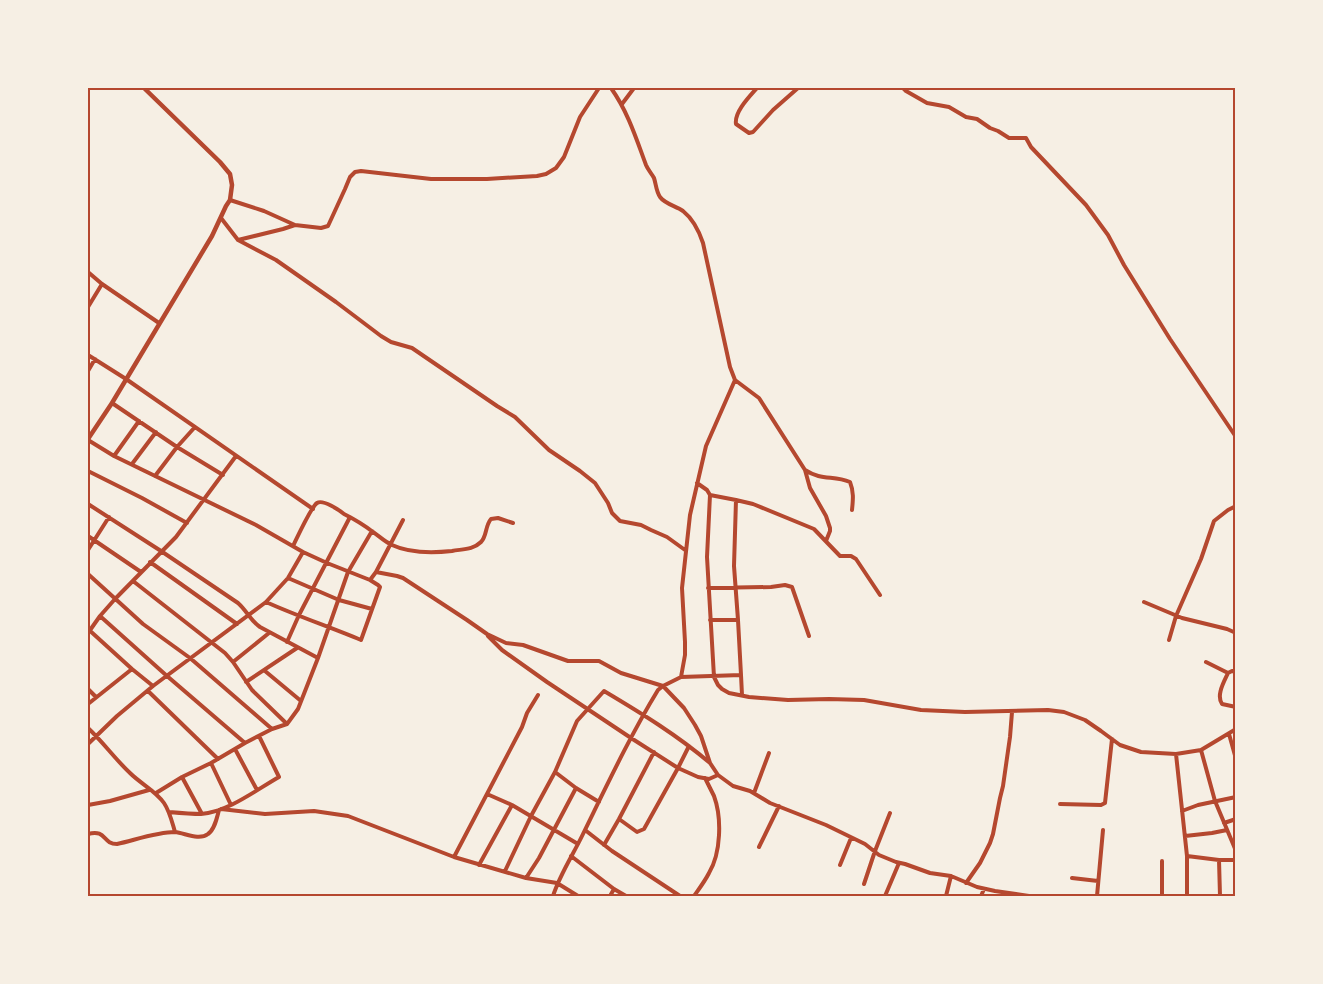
<svg xmlns="http://www.w3.org/2000/svg" width="1323" height="984" font-family="'PT Serif',serif">
  <style>
    .lines { fill: none; stroke-linecap: round; stroke-linejoin: round }
    .minor { stroke: #b5482f; stroke-width: 4 }
    .tertiary { stroke: #b5482f; stroke-width: 4.5 }
    .neatline { fill: none; stroke: #b5482f; stroke-width: 2 }
  </style>
  <rect width="100%" height="100%" fill="#f6efe4"/>
  <g class="lines">
    <!-- minor -->
    <path class="minor" d="M611 88C628 112 636 138 646 165 648 170 652 174 654 178 656 184 656 191 660 197 665 204 676 206 683 211 693 219 699 231 703 243L730 367 735 380 706 446 690 515 682 588 685 642V655L681 677
      M757 88C750 96 734 112 736 124L749 133 753 132 773 110 798 88
      M903 88 906 91 927 103 949 107 966 117 977 119 990 128 998 131 1009 138H1026L1031 147 1086 205 1108 235 1124 265 1170 339 1236 437
      M622 104 634 88
      M230 200 264 211 295 225
      M221 218 238 240 276 260 336 302 381 336 391 342 412 348 497 406 515 417 549 450 580 471 595 483 608 503 612 513 620 521 641 525 651 530 667 537 685 550
      M238 240 283 229 295 225 321 228 328 226 345 189 350 177 355 172 361 171 431 179H487L537 176 546 174 556 168 564 157 580 117 599 88
      M88 272 102 284 159 323
      M88 307 102 284
      M88 355 126 379 313 509
      M88 371 95 359
      M735 380 759 398 805 470C822 481 833 475 850 482 854 492 853 500 852 510
      M112 403 177 447 223 475
      M88 440 114 456 256 525 303 552 327 563 370 580 378 585 380 587 361 640C330 627 297 616 266 602
      M114 456 139 421
      M132 464 156 432
      M805 470 810 488 826 516 830 528V531L826 541
      M88 471 142 498 187 523
      M155 476 177 447 195 427
      M697 483 707 490 710 495 707 557 714 677 718 685 722 689 729 693 749 697 788 700 829 699 864 700 921 710 965 712 1048 710 1064 712 1085 720 1101 731 1120 745 1141 752 1176 754 1201 750 1236 729
      M710 495 736 500 734 566 738 620
      M736 500 753 504 814 529 840 556H851L856 559 880 595
      M88 504 161 551 238 603C247 611 250 620 260 627L318 658
      M88 536 141 572
      M293 546C297 538 311 507 317 503 323 499 339 510 344 514 354 519 364 525 373 532 379 536 385 542 392 545 409 553 433 553 452 551 462 549 473 550 481 542 487 536 485 526 491 519L498 518 513 523
      M88 550 109 517
      M150 562 237 624
      M376 572 397 576 403 578 467 620 487 634 506 643 523 645 568 661H599L621 673 663 686 684 708 695 725 701 736 710 763 718 775 733 786 750 791 770 803 826 825 865 844 879 855 896 862 905 864 930 873 951 876 977 887 995 891 1029 896
      M88 574 143 624 190 658 272 729
      M288 578 339 600 372 609
      M370 580 376 572 403 520
      M133 581 225 653 233 662 252 690 287 724
      M708 588 771 587 785 585 792 587 809 636
      M1144 602 1182 618 1227 629 1236 633
      M100 616 167 676 245 743
      M88 629 132 669 153 686
      M88 633 100 616 115 599 176 537 236 456
      M488 636 502 650 547 682 631 738 678 768 698 777 709 779 718 775
      M1169 640 1176 616 1201 559 1214 521 1228 510 1236 506
      M287 642 299 615 350 517
      M233 662 269 633
      M1206 662 1228 673
      M265 671 301 701
      M1236 672 1232 671 1228 673C1224 682 1216 695 1222 704L1236 707
      M741 675 742 695
      M246 682 297 648
      M88 689 96 697
      M148 691 218 759
      M88 704 132 669
      M88 728C103 742 115 759 130 773 141 784 156 791 164 803 170 812 172 822 175 832
      M1229 734 1236 759
      M88 744 117 716 153 686 266 602 288 578 303 552
      M235 749 257 790
      M1201 750 1215 801 1236 851
      M1176 754 1187 856V896
      M211 763 231 805
      M555 772 576 788 599 802
      M182 777 202 814
      M156 793 182 777 211 763 245 743 272 729 287 724 290 720 298 709 318 658 348 572 372 531
      M754 793 769 753
      M487 794 512 805 578 844
      M1060 804 1101 805 1105 803 1112 739
      M88 805 110 801 149 790
      M221 809 265 814 314 811 348 816 454 857 526 878 557 883 578 896
      M1182 811 1198 805 1236 797
      M169 812C180 813 191 814 201 814 228 812 256 790 279 777L259 736
      M619 819 637 832 644 829 678 768 689 746
      M1224 823 1236 819
      M585 830 612 851 680 896
      M88 834C107 829 102 844 117 844 135 840 157 832 175 832 185 833 199 841 208 834 215 829 217 817 219 810
      M1185 836 1212 833 1227 830
      M604 845 619 819 654 752
      M759 847 779 806
      M571 856 614 889 626 896
      M1187 856 1219 860H1236
      M454 857 522 727 527 713 538 695
      M1219 860 1220 896
      M479 865 512 805
      M840 865 851 838
      M505 871 531 816 555 772 577 721 604 691C641 713 677 735 710 763
      M526 878 539 858 576 788
      M1072 878 1098 881
      M966 883 980 863 990 843 993 834 1000 798 1003 786 1010 737 1012 712
      M864 884 875 851 890 813
      M553 896C560 874 573 855 583 834 607 785 630 736 658 690L663 686 681 677 741 675 738 620H710
      M610 896 614 889
      M694 896C699 889 705 881 709 873 721 853 722 818 714 796 711 790 708 784 705 778
      M885 896 899 863
      M946 896 951 876
      M981 896 984 889
      M1097 896 1103 830
      M1162 896V861"/>
    <!-- tertiary -->
    <path class="tertiary" d="M88 439 112 403 212 236 226 206 230 200 232 185 230 174 220 162 144 88"/>
  </g>
  <!-- border -->
  <rect width="1323" height="984" fill="none" stroke="#f6efe4" stroke-width="178"/>
  <rect x="89" y="89" width="1145" height="806" class="neatline"/>
</svg>
